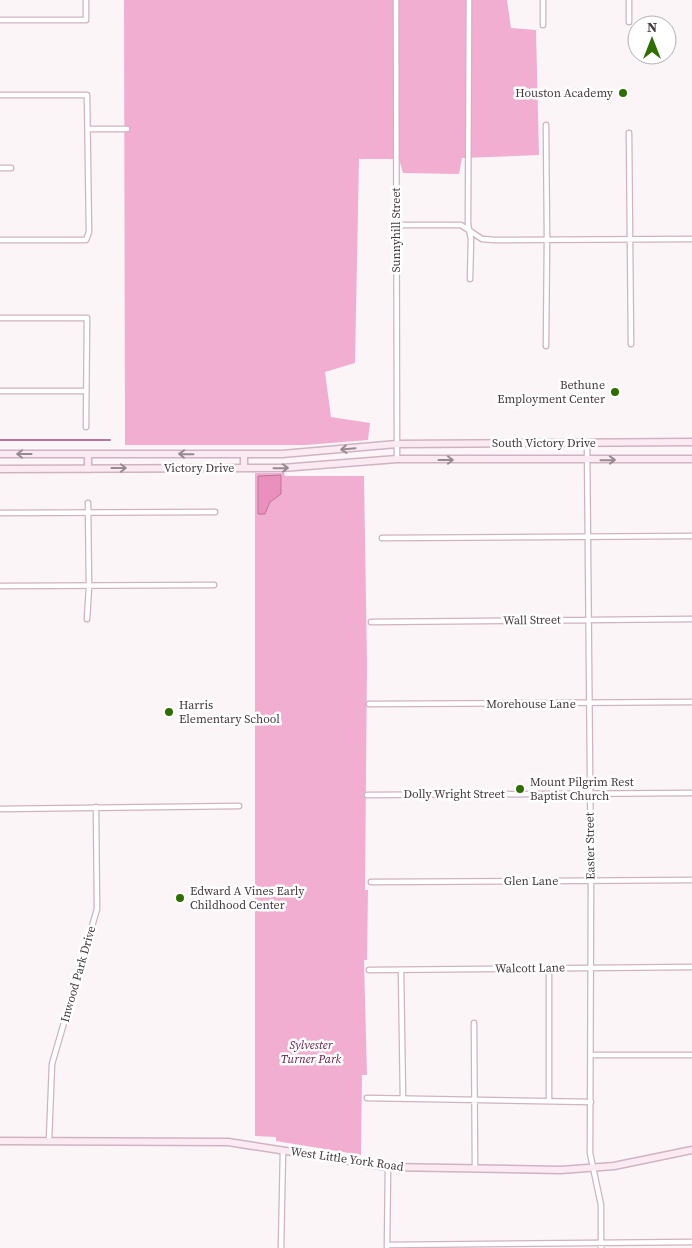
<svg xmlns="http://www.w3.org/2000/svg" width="692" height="1248" font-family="'Source Serif 4',serif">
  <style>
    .green { fill: #f2aed1 }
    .water { fill: #e990bf; stroke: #b87699 }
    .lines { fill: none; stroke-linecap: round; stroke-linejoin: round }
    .stream { stroke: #b87699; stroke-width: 2 }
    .street-casing { stroke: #d0b3c1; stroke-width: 7 }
    .secondary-casing { stroke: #d0b3c1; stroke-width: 9 }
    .street { stroke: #fff; stroke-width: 4.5 }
    .secondary { stroke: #fceaf3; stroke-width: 6 }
    .oneway { stroke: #978990 }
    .poi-dot { fill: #2e6e02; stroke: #fff; stroke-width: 2 }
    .labels { text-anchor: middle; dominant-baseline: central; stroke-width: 5; stroke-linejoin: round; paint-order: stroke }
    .poi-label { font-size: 12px; fill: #45393f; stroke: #fff; text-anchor: start }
    .street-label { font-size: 12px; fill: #45393f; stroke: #fff }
    .park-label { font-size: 12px; font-style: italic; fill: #611344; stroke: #fff }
  </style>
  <rect width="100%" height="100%" fill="#fbf5f8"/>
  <!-- green -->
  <path class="green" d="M124 0H507L511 28 536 30 539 155 462 158 459 174 403 173 399 159H359L355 363 325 372 331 417 370 423 368 440 306 445H125Z
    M255 473H284L285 476H364L367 663 365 890H368L367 960H364L367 1075H362L361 1155 276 1141V1137L255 1136Z"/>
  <!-- water -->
  <path class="water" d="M281 475V494L270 502 265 514H258V476Z"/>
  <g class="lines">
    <!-- stream -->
    <path class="stream" d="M0 440H110"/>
    <!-- street casing -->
    <g class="street-casing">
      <path id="street" d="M396 0 397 459
        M469 0 468 224 471 239 470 279
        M0 20H86V0
        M629 22V0
        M543 25V0
        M0 95H87L89 232 86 240H0
        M546 125 547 239 546 346
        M88 129H127
        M629 133 631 344
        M0 168H11
        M396 230 403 225H461L482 239 495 240 692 239
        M0 318H87L86 427
        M0 391H86
        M587 443 591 881 590 1153 601 1205V1248
        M0 513 215 512
        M382 538 692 536
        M0 586 214 585
        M87 619 89 587 88 503
        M371 622 692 619
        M369 704 692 702
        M367 795 692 793
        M0 809 239 806
        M371 882 692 880
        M369 970 692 967
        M401 970 403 1099
        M474 1023 475 1168
        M591 1055H692
        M367 1098 591 1102
        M549 1101V968
        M49 1140 52 1064 97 909 96 807
        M387 1245 692 1242
        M387 1247 388 1167
        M281 1248 283 1151"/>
    </g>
    <!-- secondary casing -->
    <g class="secondary-casing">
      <path id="secondary" d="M0 454H282L397 444 692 442
        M244 454V468
        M0 469 282 468 397 459H692
        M88 469V454
        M0 1141 228 1142 388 1167 561 1170 614 1166 692 1150"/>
    </g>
    <!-- street -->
    <use href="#street" class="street"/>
    <!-- secondary -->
    <use href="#secondary" class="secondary"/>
  </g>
  <!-- one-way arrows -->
  <defs><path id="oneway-shaft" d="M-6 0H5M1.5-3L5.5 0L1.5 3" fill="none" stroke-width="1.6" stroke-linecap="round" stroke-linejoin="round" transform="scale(1.25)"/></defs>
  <g class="oneway">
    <use href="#oneway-shaft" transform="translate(348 449) rotate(175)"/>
    <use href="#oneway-shaft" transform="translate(24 454) rotate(-180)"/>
    <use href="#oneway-shaft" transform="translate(186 454) rotate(-179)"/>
    <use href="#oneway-shaft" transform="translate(446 460)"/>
    <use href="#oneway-shaft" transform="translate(608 460) rotate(-1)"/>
    <use href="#oneway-shaft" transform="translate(119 468)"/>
    <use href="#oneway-shaft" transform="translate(281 468) rotate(-1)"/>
  </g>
  <!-- markers -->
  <g class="poi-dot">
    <circle cx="623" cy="93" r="5"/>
    <circle cx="615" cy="392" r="5"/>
    <circle cx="169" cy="712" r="5"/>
    <circle cx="520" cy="789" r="5"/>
    <circle cx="180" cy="898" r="5"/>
  </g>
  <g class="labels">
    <!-- poi labels -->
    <g class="poi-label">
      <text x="613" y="93" text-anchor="end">Houston Academy</text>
      <text x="605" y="385" text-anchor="end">Bethune<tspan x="605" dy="14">Employment Center</tspan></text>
      <text x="179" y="705">Harris<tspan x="179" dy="14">Elementary School</tspan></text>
      <text x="530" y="782">Mount Pilgrim Rest<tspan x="530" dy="14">Baptist Church</tspan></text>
      <text x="190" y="891">Edward A Vines Early<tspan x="190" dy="14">Childhood Center</tspan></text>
    </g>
    <!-- street labels -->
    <g class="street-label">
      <text transform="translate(396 230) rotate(-90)">Sunnyhill Street</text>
      <text x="544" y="443">South Victory Drive</text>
      <text x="199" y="468">Victory Drive</text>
      <text transform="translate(532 620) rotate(-1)">Wall Street</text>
      <text x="531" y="704">Morehouse Lane</text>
      <text x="454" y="794">Dolly Wright Street</text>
      <text transform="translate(590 846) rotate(-91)">Easter Street</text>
      <text x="531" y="881">Glen Lane</text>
      <text transform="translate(530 968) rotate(-1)">Walcott Lane</text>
      <text transform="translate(78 974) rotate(-74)">Inwood Park Drive</text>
      <text transform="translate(347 1159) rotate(8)">West Little York Road</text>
    </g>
    <!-- park labels -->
    <g class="park-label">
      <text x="311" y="1045">Sylvester<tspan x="311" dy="14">Turner Park</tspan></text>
    </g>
  </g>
  <!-- north arrow -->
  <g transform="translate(652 40)"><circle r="24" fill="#ffffff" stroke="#b5b0b2"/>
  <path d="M0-4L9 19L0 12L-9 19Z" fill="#2e6e02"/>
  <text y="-8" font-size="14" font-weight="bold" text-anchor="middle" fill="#45393f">N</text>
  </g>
</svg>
